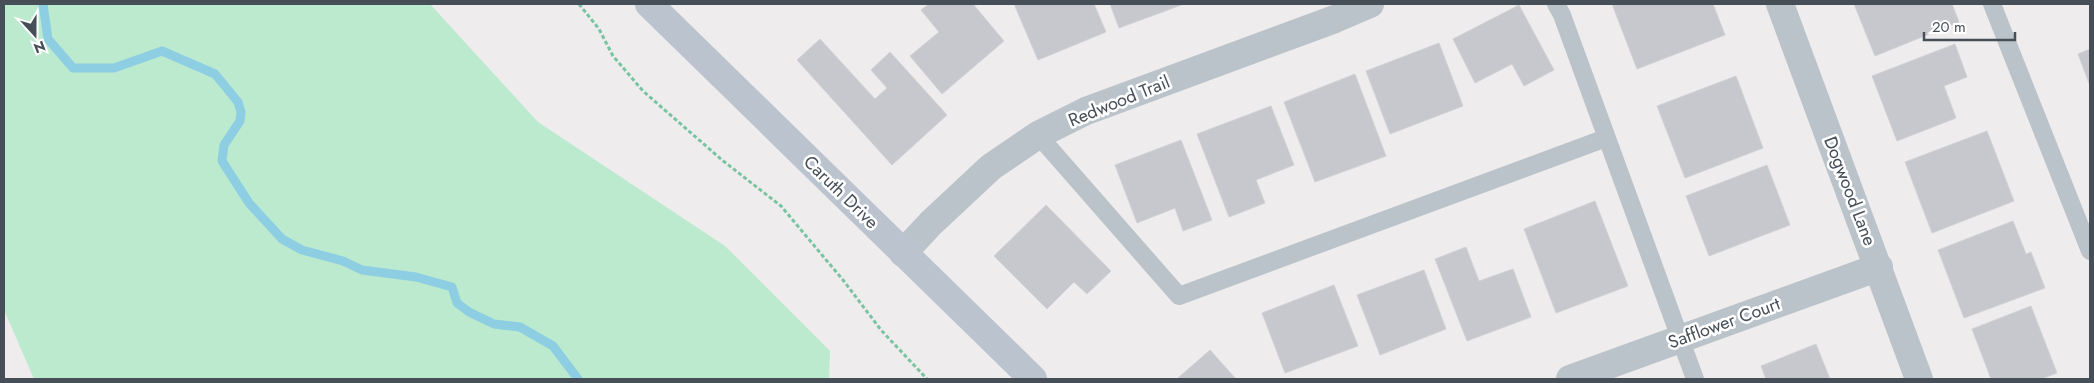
<svg xmlns="http://www.w3.org/2000/svg" width="2094" height="383" font-family="Jost,sans-serif">
  <style>
    .green { fill: #bceacf }
    .lines { fill: none; stroke-linecap: round; stroke-linejoin: round }
    .stream { stroke: #8dcee3; stroke-width: 9 }
    .building { fill: #c7c8ce; stroke: #d0d2d7 }
    .path { stroke: #78c4a1; stroke-width: 3; stroke-dasharray: 4 2.5; stroke-linecap: butt }
    .lane { stroke: #bbc3ca; stroke-width: 18 }
    .street { stroke: #bbc3ca; stroke-width: 28 }
    .secondary { stroke: #bbc3cf; stroke-width: 28 }
    .labels { text-anchor: middle; dominant-baseline: central; stroke-width: 5; stroke-linejoin: round; paint-order: stroke }
    .street-label { font-size: 18px; fill: #464e57; stroke: #fff }
  </style>
  <rect width="100%" height="100%" fill="#eeecec"/>
  <!-- green -->
  <path class="green" d="M4 4H430L538 122 725 246 830 351 829 379H34L4 310Z"/>
  <g class="lines">
    <!-- stream -->
    <path class="stream" d="M43 4 48 39 73 68H114L162 51 215 74 238 102 241 112 240 121 224 145 222 161 249 203 282 239 302 250 343 261 362 270 416 277 452 287 457 303 469 312 494 324 520 327 553 346 578 379"/>
  </g>
  <!-- building -->
  <path class="building" d="M929 4H973L1004 41 942 94 910 56 939 32 921 10Z
    M1014 4H1094L1106 32 1038 60Z
    M1110 4H1184L1119 28Z
    M1612 4H1713L1725 35 1637 69Z
    M1854 4H1952L1959 22 1875 56Z
    M1519 5 1554 70 1524 86 1512 64 1475 83 1453 39Z
    M820 39 875 99 887 88 871 70 890 52 947 115 892 165 797 60Z
    M1439 43 1463 106 1390 134 1366 71Z
    M1955 44 1967 77 1944 86 1956 118 1897 141 1872 76Z
    M2090 49V86L2078 54Z
    M1355 74 1386 156 1315 182 1284 102Z
    M1736 76 1763 148 1685 178 1657 106Z
    M1271 106 1294 165 1256 180 1265 203 1229 217 1197 134Z
    M1987 131 2014 201 1932 233 1905 162Z
    M1181 140 1212 220 1183 231 1175 208 1137 223 1115 165Z
    M1767 165 1790 225 1709 256 1686 196Z
    M1595 201 1628 286 1556 313 1524 229Z
    M1046 205 1111 271 1087 294 1074 282 1047 309 994 256Z
    M2013 221 2026 254 2031 252 2045 288 1964 318 1938 250Z
    M1466 247 1479 281 1513 269 1531 317 1467 341 1435 259Z
    M1424 270 1446 329 1380 355 1357 295Z
    M1334 285 1358 346 1285 373 1262 313Z
    M2031 306 2057 373 2041 379H1991L1972 329Z
    M1816 344 1830 379H1766L1761 366Z
    M1210 350 1236 379H1179L1178 378Z"/>
  <g class="lines">
    <!-- path -->
    <path class="path" d="M579 4 599 29 613 56 643 91 722 160 781 206 843 280 881 330 927 379"/>
    <!-- lane -->
    <path class="lane" d="M1556 4 1562 15 1695 379
      M1992 4 2090 251
      M1038 135 1179 296 1606 138"/>
    <!-- street -->
    <path class="street" d="M1780 4 1919 379
      M903 253 931 223 991 167 1038 135 1086 111 1335 19 1370 4
      M1570 379 1879 267"/>
    <!-- secondary -->
    <path class="secondary" d="M649 4 1033 379"/>
  </g>
  <g class="labels">
    <!-- street labels -->
    <g class="street-label">
      <text transform="translate(1119 101) rotate(-22)">Redwood Trail</text>
      <text transform="translate(1850 191) rotate(69)">Dogwood Lane</text>
      <text transform="translate(841 192) rotate(44)">Caruth Drive</text>
      <text transform="translate(1724 323) rotate(-20)">Safflower Court</text>
    </g>
  </g>
  <!-- border -->
  <rect width="2094" height="383" fill="none" stroke="#464e57" stroke-width="10"/>
  <!-- north arrow -->
  <g transform="translate(35 35) rotate(159)" stroke="#ffffff" stroke-width="4" paint-order="stroke">
  <path d="M0-4L9 19L0 12L-9 19Z" fill="#464e57"/>
  <text y="-8" font-size="14" font-weight="bold" text-anchor="middle" fill="#464e57">N</text>
  </g>
  <!-- scale -->
  <path d="M1924 32v8h91v-8" fill="none" stroke="#464e57" stroke-width="2.5"/>
  <text x="1932" y="32" font-size="15" fill="#464e57" stroke="#ffffff" stroke-width="4" paint-order="stroke">20 m</text>
</svg>
